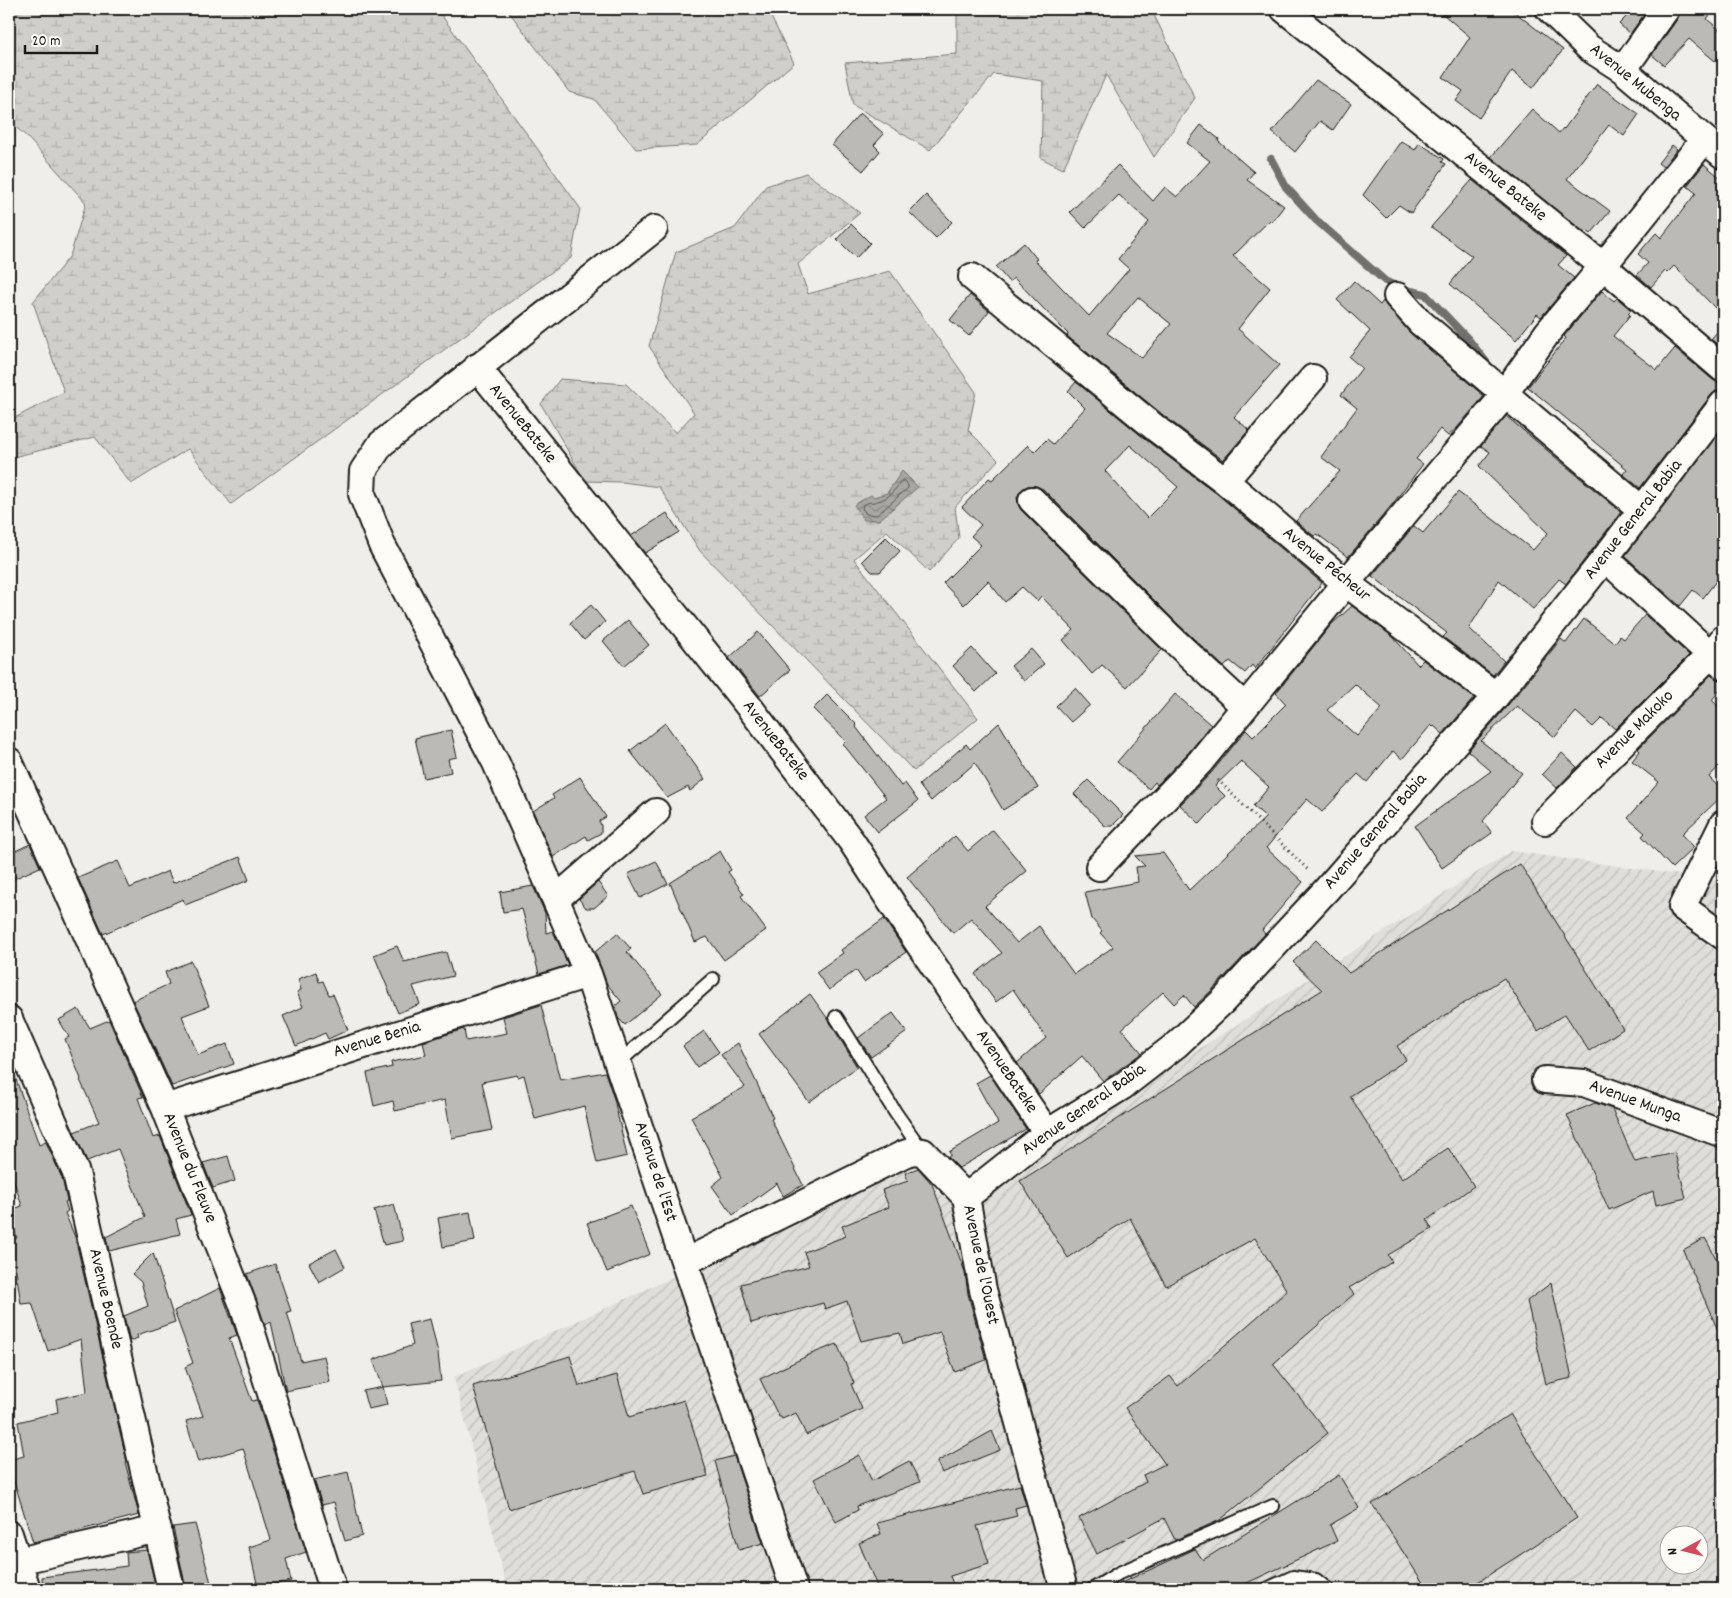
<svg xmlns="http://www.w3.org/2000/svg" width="1732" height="1598" font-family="Dekko,sans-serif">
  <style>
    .industrial { fill: url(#industrial-furrows); fill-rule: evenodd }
    .wetland { fill: url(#wetland-marsh); stroke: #767674 }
    .water { fill: url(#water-waves); stroke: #706f6d }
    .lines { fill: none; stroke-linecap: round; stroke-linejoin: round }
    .shore { stroke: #545452; stroke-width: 1 }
    .stream { stroke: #706f6d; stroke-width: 8 }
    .building { fill: #bbbab6; stroke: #1c1c1c; fill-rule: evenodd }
    .lane-casing { stroke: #1c1c1c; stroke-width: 16 }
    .street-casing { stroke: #1c1c1c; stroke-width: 30 }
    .path { stroke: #1c1c1c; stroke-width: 3; stroke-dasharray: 1 4; stroke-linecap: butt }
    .lane { stroke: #fdfcf7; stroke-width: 12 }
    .street { stroke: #fdfcf7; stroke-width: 26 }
    .labels { text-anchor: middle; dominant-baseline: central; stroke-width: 4; stroke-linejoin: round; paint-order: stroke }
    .street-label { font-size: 18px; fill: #1c1c1c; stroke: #fdfcf7 }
  </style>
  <defs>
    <pattern id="industrial-furrows" width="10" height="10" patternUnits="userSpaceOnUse" patternTransform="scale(1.25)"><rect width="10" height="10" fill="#e0deda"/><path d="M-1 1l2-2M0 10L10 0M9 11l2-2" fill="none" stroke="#c0beba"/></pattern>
    <pattern id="wetland-marsh" width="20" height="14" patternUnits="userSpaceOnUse" patternTransform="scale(1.25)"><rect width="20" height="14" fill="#d0cfcc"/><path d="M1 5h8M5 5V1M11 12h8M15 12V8" fill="none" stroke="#b2b1af"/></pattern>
    <pattern id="water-waves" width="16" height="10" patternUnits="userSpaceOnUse" patternTransform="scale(1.25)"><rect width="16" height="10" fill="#a8a7a3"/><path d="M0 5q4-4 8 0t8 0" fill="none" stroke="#888784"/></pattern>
  </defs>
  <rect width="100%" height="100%" fill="#f0eeea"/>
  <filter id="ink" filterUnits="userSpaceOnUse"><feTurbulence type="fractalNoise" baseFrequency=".02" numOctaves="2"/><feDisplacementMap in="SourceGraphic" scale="10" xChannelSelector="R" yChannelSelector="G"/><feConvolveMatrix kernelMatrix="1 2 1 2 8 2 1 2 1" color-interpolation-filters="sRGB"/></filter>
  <g filter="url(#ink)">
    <!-- industrial -->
    <path class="industrial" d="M1511 851 1723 881V1589H507L454 1377 654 1286 901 1166 954 1204ZM1670 1536H1700V1566H1670Z"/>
    <!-- wetland -->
    <path class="wetland" d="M9 9H437L580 208 571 258 231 504 188 449 131 484 95 437 9 458V421L64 392 33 302 70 256 86 203 27 137 9 121Z
      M507 9H767L794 63 697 145 636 149 594 99 569 92Z
      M957 9H1151L1195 98 1154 157 1106 75 1063 169 1041 158 1043 81 994 74 930 150 853 105 845 63 957 54Z
      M806 173 860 213 798 264 808 294 890 271 976 392 968 430 998 460 955 507 959 538 929 572 887 531 854 559 978 718 914 771 700 551 659 487 622 482 585 481 541 404 560 379 626 384 676 433 694 413 649 346 676 252 735 228 766 186Z"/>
    <!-- water -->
    <path class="water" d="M902 471 918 487 879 520H864L854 505 871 495 874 497 887 493Z"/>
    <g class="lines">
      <!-- shore -->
      <path class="shore" d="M902 481H904L908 485V488L877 515 866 514 862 508 863 505C871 500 870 504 878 501 890 498 894 490 902 481Z"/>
      <!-- stream -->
      <path class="stream" d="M1271 159 1286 187 1316 220 1385 281 1402 289 1425 294 1468 339 1490 367"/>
    </g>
    <!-- building -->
    <path class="building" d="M1437 9H1511L1563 50 1533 88 1512 71 1479 118 1456 101 1463 91 1443 77 1470 37Z
      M1634 9H1648L1630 34 1619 24Z
      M1681 9H1715L1707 19 1723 33V51L1715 61 1689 39 1664 65 1652 55 1678 18Z
      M1316 80 1351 104 1333 130 1320 121 1295 152 1272 132Z
      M1597 84 1639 114 1624 136 1609 125 1567 179 1610 211 1591 234 1587 231 1585 233 1491 157 1532 109 1559 133 1563 128 1564 129Z
      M860 113 884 134 874 145 880 151 863 171 832 145Z
      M1201 125 1219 139 1218 141 1254 172 1247 180 1284 206 1272 222 1270 220 1233 256 1270 288 1238 329 1279 365 1234 417 1249 430 1223 460 1168 419 1067 336 1068 334 1014 278 1009 282 996 267 1024 243 1037 259 1035 260 1089 316 1129 269 1118 259 1149 222 1119 195 1085 228 1070 212 1118 165 1153 201 1165 187 1177 197 1210 161 1187 143ZM1138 297 1171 324 1142 358 1107 333Z
      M1401 141 1415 150 1419 143 1444 159 1442 162 1446 164 1411 213 1399 205 1386 218 1363 195Z
      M1672 145 1677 149 1663 167 1658 163Z
      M1704 164 1723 180V316L1674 266 1667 273 1665 271 1651 287 1637 275 1648 263 1638 254 1656 233 1661 238 1696 193 1687 186Z
      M1472 180 1566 256 1558 265 1574 278 1541 317 1537 314 1516 340 1450 284 1472 256 1431 227Z
      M926 195 952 222 936 238 909 212Z
      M851 224 870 243 856 258 837 239Z
      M1354 281 1380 305 1383 301 1410 333 1484 396 1457 428 1448 436 1440 429 1416 459 1423 464 1391 506 1348 557 1317 534 1314 536 1296 521 1340 471 1321 457 1357 408 1341 395 1362 368 1349 357 1370 331 1337 300Z
      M1602 291 1614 301 1617 298 1631 310 1628 313 1630 315 1613 336 1657 370 1675 348 1713 380 1723 384V389L1717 390 1711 395 1640 488 1623 474 1627 469 1528 387 1566 338 1564 336Z
      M970 295 989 311 969 336 950 320Z
      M1723 325V349L1711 339Z
      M1076 382 1150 443 1216 493 1322 583 1255 669 1252 665 1245 673 1230 661 1224 667 1179 625 1043 489 1036 486H1028L1021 490 1017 497 1018 504 1021 510 1162 650 1127 687 1102 665 1092 674 1063 640 1074 630 1041 596 1037 601 1022 587 1005 602 988 581 964 605 943 583 981 545 971 536 981 525 962 507 989 478 992 480 1028 445 1034 452 1047 439 1053 444 1085 408 1068 391ZM1130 445 1178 487 1147 518 1105 471Z
      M1506 416 1621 512 1566 584 1559 579 1533 609 1499 580 1469 628 1504 661 1493 675 1443 637 1447 633 1372 576 1414 526 1423 533 1458 492 1533 550 1548 533 1479 466 1490 452 1481 446Z
      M1723 428V572L1703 598 1693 590 1680 606 1625 556Z
      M667 513 679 532 645 553 631 536Z
      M886 537 900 551 880 572H872L862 561Z
      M591 605 605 622 584 640 570 623Z
      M1352 606 1393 637 1418 665 1423 660 1474 698 1443 734 1434 726 1433 727 1431 725 1402 759 1393 751 1367 782 1358 774 1322 812 1307 799 1266 848 1303 882 1262 930 1265 934 1212 990 1194 1007 1184 995 1174 1004 1163 992 1122 1029 1142 1053 1103 1081 1082 1056 1039 1094 1017 1063 1046 1038 1013 989 996 1002 975 974 1002 953 971 918 953 933 907 877 955 836 968 851 993 830 1027 871 985 906 1017 943 1039 926 1074 974 1113 947 1100 933 1102 931 1092 919 1085 892 1138 882 1136 867 1145 866 1135 856 1163 853 1189 890 1266 817 1253 806 1269 787 1241 761 1215 786 1225 796 1200 824 1180 805 1212 772 1246 730 1253 737 1286 704 1276 693 1331 625ZM1355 684 1382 708 1357 736 1327 710Z
      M1645 615 1689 655 1615 729 1602 718 1593 727 1576 712 1555 737 1517 706 1481 741 1522 773 1483 821 1492 833 1442 868 1415 826 1491 771 1468 751 1508 705 1561 639 1566 643 1584 619 1615 643 1620 636 1624 639Z
      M628 620 649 645 624 666 603 641Z
      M758 632 790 670 760 696 729 658Z
      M972 648 995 674 976 692 953 666Z
      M1031 649 1044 664 1024 681 1011 666Z
      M1711 675 1719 680 1723 681V686L1712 700 1723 711V762L1709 777 1723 792V795L1682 834 1694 847 1672 868 1642 836 1645 833 1628 818 1659 782 1632 761 1640 751 1638 749Z
      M1075 688 1090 705 1071 722 1056 706Z
      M1175 694 1211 725 1189 752 1157 785 1155 782 1149 789 1117 762Z
      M827 695 857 725 856 727 901 786 905 783 918 801 878 832 864 815 886 798 843 744 846 741 813 709Z
      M665 723 705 779 690 791 688 787 667 798 630 751Z
      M999 723 1038 788 1003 810 975 763 931 801 919 785 966 744 970 749Z
      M451 730 457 757 448 759 451 772 424 778 415 738Z
      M1562 753 1577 767 1557 788 1542 774Z
      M580 777 606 817 599 821 601 825V833L588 840 586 836 553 857 533 811 554 798 552 795Z
      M1088 780 1123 815 1112 826H1105L1074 794Z
      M30 844 40 867 9 881V854Z
      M720 851 731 870 728 872 744 894 741 896 766 930 724 960 707 937 695 942 670 883Z
      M240 857 249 880 185 905 183 899 103 934 78 878 118 861 130 888 168 871 173 883Z
      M656 861 668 884 640 898 628 874Z
      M1520 864 1623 1029 1589 1051 1565 1014 1538 1031 1504 978 1397 1046 1406 1060 1350 1096 1402 1179 1448 1148 1474 1186 1427 1220 1432 1229 1388 1255 1392 1262 1349 1288 1354 1294 1273 1364 1328 1433 1220 1520 1175 1540 1164 1518 1097 1554 1079 1518 1146 1482 1143 1475 1165 1464 1125 1408 1170 1376 1178 1386 1287 1291 1255 1238 1166 1286 1130 1218 1068 1258 1020 1181 1322 990 1293 962 1316 940 1349 973Z
      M598 882 608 896 594 908H586L579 899Z
      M533 886 545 913 546 933 553 931 568 965 539 974 522 909 503 912 500 892Z
      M884 919 906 952 864 982 856 970 829 990 816 972 843 953 841 950Z
      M617 933 631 949 627 952 662 994 625 1025 618 1018 615 1006 621 1001 607 984 595 952Z
      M397 946 404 962 446 952 453 976 413 986 420 1004 398 1013 374 955Z
      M191 961 209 1006 182 1016 198 1055 227 1044 234 1064 172 1086 133 1001 169 984 165 972Z
      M316 972 319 982 323 981 329 995 333 994 348 1030 328 1039 325 1033 296 1046 283 1016 303 1007 297 992 301 990 298 979Z
      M810 994 828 1019 857 1067 809 1102 759 1034Z
      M541 1005 560 1080 605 1072 614 1099 627 1156 597 1163 584 1106 535 1119 524 1075 518 1077 517 1075 482 1082 492 1130 452 1138 445 1100 395 1111 393 1101 374 1106 367 1073 392 1067 391 1062 426 1055 423 1042 464 1029 466 1041 507 1033 503 1017Z
      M78 1009 90 1028 109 1020 143 1097 138 1098 153 1138 160 1136 190 1212 191 1215 176 1219 180 1234 109 1251 106 1237 145 1217 118 1149 87 1161 74 1132 99 1122 80 1080 81 1079 65 1039 69 1037 59 1020Z
      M893 1013 907 1032 871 1057 858 1038Z
      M704 1031 719 1052 697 1067 683 1046Z
      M738 1043 773 1118 771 1119 803 1185 783 1196 777 1183 733 1215 712 1186 723 1177 691 1117 745 1087 721 1055Z
      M9 1068H12L39 1145 46 1142 62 1178 67 1201 65 1202 68 1211 65 1213 75 1237 127 1462H125L139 1515 33 1542 9 1465V1460L24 1456 18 1422 58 1412 56 1399 87 1392 81 1339 48 1351 32 1303 21 1304 15 1264 9 1266V1239L17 1238 9 1217V1211L22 1206 9 1166Z
      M990 1075 1026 1129 959 1168 948 1157 951 1155 949 1152 998 1123 976 1083Z
      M1595 1103 1612 1109 1635 1162 1675 1153 1686 1198 1656 1205 1653 1191 1609 1210 1567 1115Z
      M228 1156 235 1181 213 1188 203 1163Z
      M918 1168 932 1184 965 1272 968 1294 986 1360 955 1372 940 1332 903 1344 900 1333 861 1341 847 1301 825 1309 823 1303 751 1323 741 1284 809 1266 804 1252 846 1236 842 1226 889 1207 882 1190 908 1181 905 1173Z
      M394 1204 403 1241 384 1245 374 1210Z
      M631 1206 650 1254 607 1272 587 1223Z
      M470 1212 475 1241 443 1247 438 1218Z
      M1705 1238 1723 1271V1342L1683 1250Z
      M336 1249 345 1267 319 1282 309 1263Z
      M153 1253 175 1322 137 1335 138 1338 130 1341 124 1316 148 1306 141 1282 132 1274Z
      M275 1264 291 1311 287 1312 301 1361 324 1356 330 1382 286 1391 271 1322 265 1325 247 1274Z
      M1551 1283 1572 1378 1546 1384 1527 1301Z
      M220 1288 237 1335 229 1338 252 1401 257 1400 306 1552 286 1559 291 1581 258 1588 249 1547 271 1540 243 1448 198 1462 186 1421 203 1416 185 1367 193 1363 174 1311Z
      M430 1319 438 1353 441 1381 383 1387 387 1405 368 1409 363 1391 383 1387 373 1360 413 1345 408 1324Z
      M837 1344 854 1383 851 1384 862 1409 806 1435 796 1413 782 1419 781 1417H779L760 1379 811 1354Z
      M570 1356 579 1386 617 1375 629 1417 684 1400 708 1476 643 1494 635 1471 509 1509 473 1386Z
      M1510 1414 1577 1518 1467 1589H1427L1372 1504Z
      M992 1431 1000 1450 942 1473 937 1462Z
      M859 1455 872 1481 909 1461 920 1482 857 1506 858 1510 836 1522 814 1479Z
      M734 1456 763 1543 739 1550 715 1461Z
      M348 1472 362 1536 345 1541 334 1502 322 1505 314 1480Z
      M1339 1475 1359 1508 1330 1525 1337 1541 1234 1589H1108L1195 1549 1203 1560Z
      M1020 1485 1026 1505 1015 1508 1017 1516 977 1526 989 1564 950 1576 955 1589H878L859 1543 881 1534 877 1523Z
      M195 1524 211 1583 212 1589H186L173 1527Z
      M147 1550 156 1589H43L42 1577 127 1566 126 1552Z"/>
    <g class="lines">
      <!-- lane casing -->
      <g class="lane-casing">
        <path id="lane" d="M836 1017 895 1112 923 1152
          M618 1063 713 979
          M1093 1589 1119 1573 1273 1506
          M1267 1589 1293 1577 1316 1580 1327 1589"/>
      </g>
      <!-- street casing -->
      <g class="street-casing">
        <path id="street" d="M1284 9 1603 266 1723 369
          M1549 9 1589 48 1623 70 1723 155
          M1623 70 1666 9
          M654 229 381 444 363 471 362 494 382 545 496 763 588 974 794 1589
          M972 277 1159 431 1225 481 1346 583 1496 696
          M1397 296 1420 322 1642 510
          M477 367 750 708 852 842 908 928 1047 1133
          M1225 481 1313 378
          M1032 500 1169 636 1245 707
          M1605 558 1723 666
          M9 761 165 1108 243 1305 333 1589
          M1545 821 1711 654 1723 639
          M1723 824 1682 907 1723 936
          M1099 867 1200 762 1346 583 1498 403 1548 332 1603 266 1704 140
          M556 899 656 812
          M9 1019 76 1173 171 1589
          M1545 1080 1584 1083 1723 1134
          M165 1108 588 974
          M966 1197 1047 1133 1123 1086 1176 1045 1223 1001 1327 889 1496 696 1605 558 1723 404
          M685 1262 904 1154 913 1151 923 1152 966 1197 983 1290 1064 1589
          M9 1534 27 1589
          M18 1561 158 1529"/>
      </g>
      <!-- path -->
      <path class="path" d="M1218 780 1309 871"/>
      <!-- lane -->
      <use href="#lane" class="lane"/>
      <!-- street -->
      <use href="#street" class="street"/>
    </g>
  </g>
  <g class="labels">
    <!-- street labels -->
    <g class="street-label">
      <text transform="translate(1635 83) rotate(39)">Avenue Mubenga</text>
      <text transform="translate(1505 187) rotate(39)">Avenue Bateke</text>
      <text transform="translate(522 424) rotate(51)">AvenueBateke</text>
      <text transform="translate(1634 520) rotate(-52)">Avenue General Babia</text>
      <text transform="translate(1326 565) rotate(39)">Avenue Pécheur</text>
      <text transform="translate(1635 730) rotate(-45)">Avenue Makoko</text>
      <text transform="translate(775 741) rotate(52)">AvenueBateke</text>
      <text transform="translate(1376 832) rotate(-49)">Avenue General Babia</text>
      <text transform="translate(377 1040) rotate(-17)">Avenue Benia</text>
      <text transform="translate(1006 1072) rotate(56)">AvenueBateke</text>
      <text transform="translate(1635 1102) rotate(20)">Avenue Munga</text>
      <text transform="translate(1084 1110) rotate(-35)">Avenue General Babia</text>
      <text transform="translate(189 1168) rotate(68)">Avenue du Fleuve</text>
      <text transform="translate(655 1172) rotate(72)">Avenue de l'Est</text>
      <text transform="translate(980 1265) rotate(78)">Avenue de l'Ouest</text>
      <text transform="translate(105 1299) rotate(77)">Avenue Boende</text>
    </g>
  </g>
  <!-- margin -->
  <rect width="1732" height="1598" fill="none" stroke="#fdfcf7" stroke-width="30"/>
  <rect x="15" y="15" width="1702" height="1568" fill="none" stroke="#1c1c1c" stroke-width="2" filter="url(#ink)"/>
  <!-- north arrow -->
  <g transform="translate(1684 1550) rotate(263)"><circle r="24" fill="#fdfcf7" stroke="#a3a29f"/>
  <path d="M0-4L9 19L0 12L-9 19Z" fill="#d1495b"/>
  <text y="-8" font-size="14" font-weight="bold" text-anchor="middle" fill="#1c1c1c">N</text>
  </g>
  <!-- scale -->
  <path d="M25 45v8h72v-8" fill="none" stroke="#1c1c1c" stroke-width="2.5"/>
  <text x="32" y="45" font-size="15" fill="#1c1c1c" stroke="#fdfcf7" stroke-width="4" paint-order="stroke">20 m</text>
</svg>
